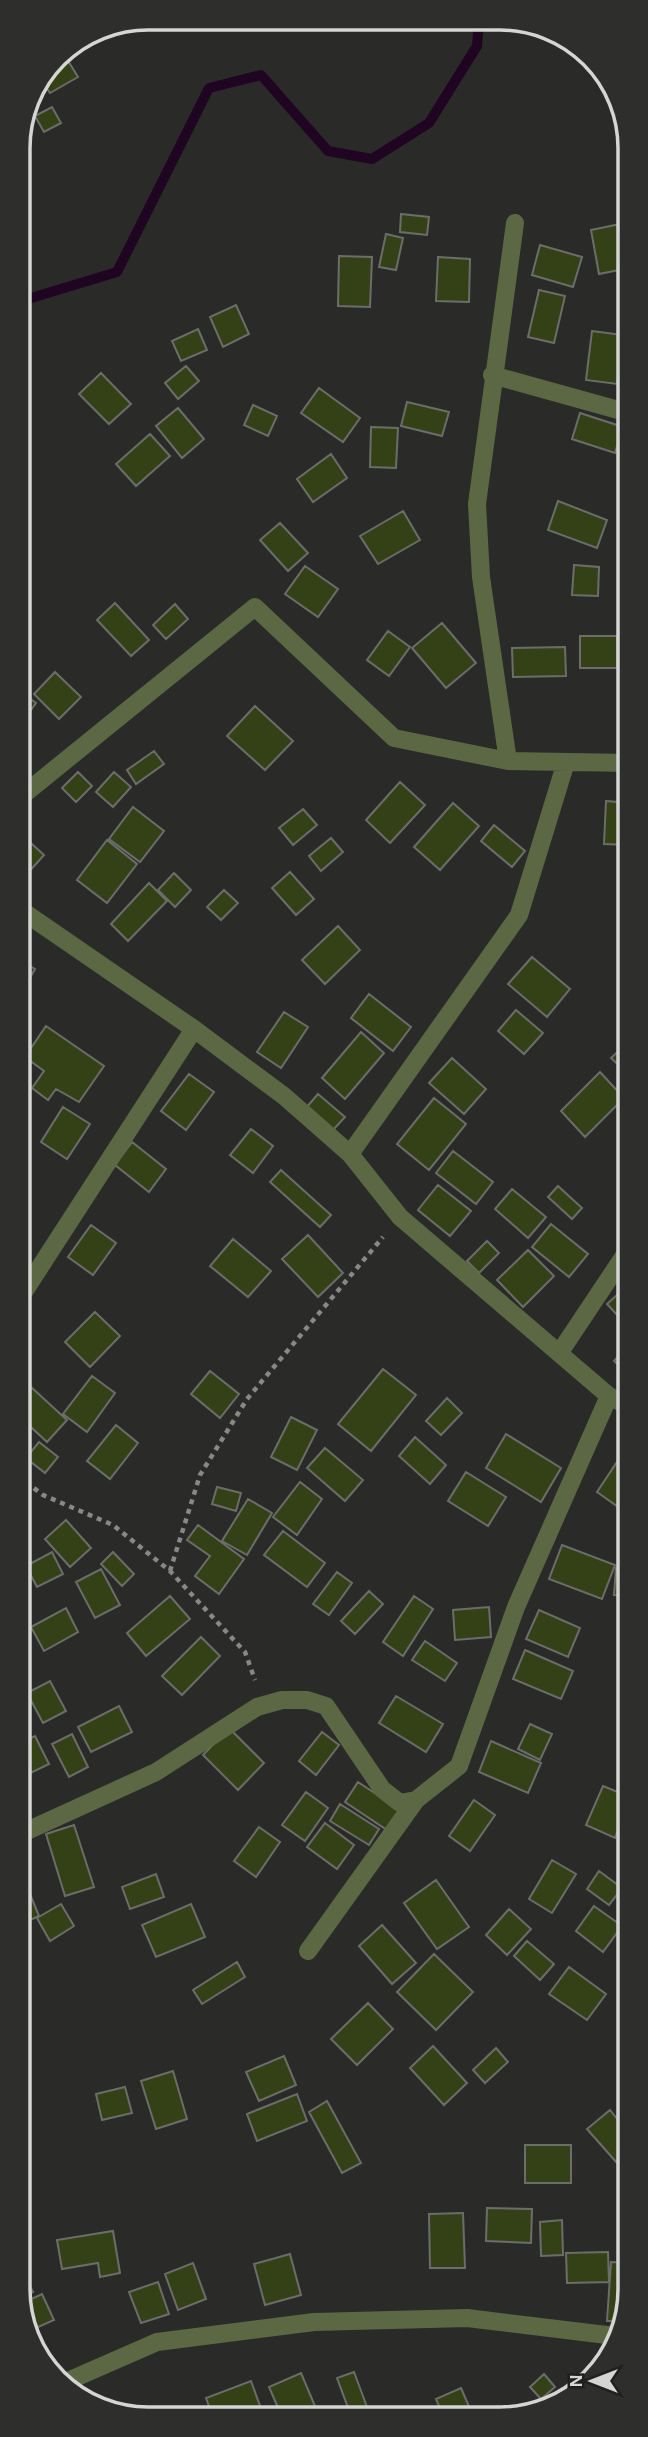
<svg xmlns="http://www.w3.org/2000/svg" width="648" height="2437" font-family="'Alegreya Sans',sans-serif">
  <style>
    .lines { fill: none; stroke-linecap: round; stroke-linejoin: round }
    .stream { stroke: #200523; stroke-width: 10 }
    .building { fill: #344116; stroke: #6c6d6a; stroke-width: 2 }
    .path { stroke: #888986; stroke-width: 4.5; stroke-dasharray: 5 5; stroke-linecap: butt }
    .minor { stroke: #5b6843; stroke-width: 18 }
    .rim { fill: none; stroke: #d5d6d4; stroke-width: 3.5 }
  </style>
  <rect width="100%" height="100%" fill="#2a2b28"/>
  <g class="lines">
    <!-- stream -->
    <path class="stream" d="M18 302 117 272 209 88 261 75 328 151 372 159 429 123 477 46 479 21"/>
  </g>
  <!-- building -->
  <path class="building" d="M62 51 78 77 50 93 43 83 56 55Z
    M52 107 61 123 44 132 35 116Z
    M401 214 429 217 427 235 400 232Z
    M620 224 629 268 599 274 591 230Z
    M386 234 403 238 396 270 379 267Z
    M540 245 582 257 573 287 532 275Z
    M339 256 372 257 370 307 338 306Z
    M438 257 470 259 469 302 436 301Z
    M539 290 565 296 554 343 528 337Z
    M236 305 249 334 223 347 210 317Z
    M198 329 207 350 181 361 172 341Z
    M592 331 623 335 617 384 586 380Z
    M186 366 199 381 178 399 165 383Z
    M101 373 131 404 109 424 79 394Z
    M319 388 360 418 343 442 301 413Z
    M407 402 449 412 442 436 401 426Z
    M253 405 277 416 268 436 244 425Z
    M178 408 204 439 182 458 156 426Z
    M580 413 623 427 615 453 572 439Z
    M371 427 398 428 396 468 370 467Z
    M150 434 170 456 136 486 116 464Z
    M331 454 347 478 313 502 297 479Z
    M558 501 607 520 597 548 548 530Z
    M403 511 420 540 378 564 360 536Z
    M280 523 308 553 288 571 260 540Z
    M574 565 599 567 598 596 572 595Z
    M305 566 338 589 318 617 285 594Z
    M115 603 149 640 131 656 97 620Z
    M175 604 188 619 166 639 153 625Z
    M442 623 476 663 446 688 412 648Z
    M388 631 410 647 389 676 367 660Z
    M580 636H617V668H580Z
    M565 647 566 676 513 677 512 648Z
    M55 672 81 697 59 719 34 694Z
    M18 690 36 703 18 728Z
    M255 706 293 741 265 770 227 736Z
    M154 751 164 764 136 784 127 770Z
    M78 772 92 786 76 802 62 788Z
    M114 772 131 787 113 807 96 792Z
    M400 782 425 805 390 843 366 820Z
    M606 801 630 803V845L604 844Z
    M453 803 479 826 440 870 414 847Z
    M133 807 164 831 140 862 109 839Z
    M303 809 317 825 293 845 279 828Z
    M494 825 525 851 512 867 481 841Z
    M19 832 44 855 18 884V833Z
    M331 838 343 852 321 871 309 856Z
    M107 840 137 864 107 903 77 880Z
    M290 872 314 899 296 915 272 888Z
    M174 873 191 890 175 907 158 890Z
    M149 883 167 901 128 941 111 924Z
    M224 890 238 903 221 920 207 907Z
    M338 926 360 950 325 984 302 960Z
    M532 957 570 989 547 1017 508 984Z
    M18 959 35 969 18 999Z
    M369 994 411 1027 393 1051 351 1018Z
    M630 1002V1023L619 1012Z
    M516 1010 543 1033 524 1054 498 1031Z
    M284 1012 308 1027 281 1068 257 1052Z
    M46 1026 104 1066 79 1102 56 1089 48 1100 32 1088 44 1071 25 1057Z
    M361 1032 384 1053 345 1099 322 1078Z
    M630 1040V1076L611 1058Z
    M452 1058 486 1089 464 1114 429 1083Z
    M600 1072 624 1098 585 1137 561 1111Z
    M189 1074 214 1092 186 1130 161 1111Z
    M318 1094 345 1117 332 1131 306 1108Z
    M434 1098 466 1124 429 1170 397 1144Z
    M63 1107 90 1124 67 1159 41 1142Z
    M251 1129 273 1146 253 1173 230 1155Z
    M132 1142 166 1169 149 1192 115 1165Z
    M453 1151 493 1182 476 1204 436 1173Z
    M281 1170 331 1215 320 1227 270 1182Z
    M438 1185 471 1211 450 1236 418 1210Z
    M558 1186 582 1208 572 1219 548 1197Z
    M512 1189 546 1217 528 1238 495 1209Z
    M551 1224 588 1254 569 1277 532 1247Z
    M91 1225 116 1243 93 1275 68 1257Z
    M308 1235 343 1273 318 1297 282 1259Z
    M233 1239 271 1271 248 1297 210 1266Z
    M487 1241 499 1253 479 1273 467 1261Z
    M528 1250 554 1276 523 1307 497 1280Z
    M630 1283V1329L607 1304Z
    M95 1312 120 1336 90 1367 65 1342Z
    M630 1343V1373L628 1374 614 1361Z
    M383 1369 416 1395 371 1451 338 1424Z
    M210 1371 239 1394 220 1418 191 1394Z
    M92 1376 115 1393 87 1432 63 1414Z
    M31 1387 67 1420 47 1442 18 1415V1401Z
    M447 1398 462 1413 441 1435 426 1421Z
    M291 1417 317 1430 297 1470 271 1457Z
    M116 1425 138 1443 110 1479 87 1461Z
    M506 1434 561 1468 541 1502 486 1468Z
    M415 1437 446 1465 430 1484 399 1456Z
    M39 1442 58 1457 45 1473 26 1458Z
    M325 1448 363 1480 345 1501 307 1468Z
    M621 1456 630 1462V1503L624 1511 597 1492Z
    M466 1472 506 1497 488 1526 448 1501Z
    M300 1482 322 1499 297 1535 273 1517Z
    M217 1487 241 1493 236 1511 212 1504Z
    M248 1499 272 1513 247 1555 222 1541Z
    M66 1520 91 1548 70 1567 45 1539Z
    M198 1525 244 1559 219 1594 195 1576 210 1556 187 1540Z
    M283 1531 325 1563 307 1587 264 1555Z
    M562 1545 615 1565 602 1599 549 1579Z
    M52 1552 63 1574 37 1587 26 1566Z
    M113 1552 134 1574 122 1586 101 1564Z
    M616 1568 630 1569V1596L614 1595Z
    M101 1569 120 1605 95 1618 76 1582Z
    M337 1572 352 1583 329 1615 313 1604Z
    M369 1591 383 1604 355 1634 341 1621Z
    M170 1596 190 1619 146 1656 127 1633Z
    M414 1596 433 1609 403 1656 383 1642Z
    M489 1607 491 1637 455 1640 453 1610Z
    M66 1608 78 1632 44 1651 31 1627Z
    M539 1610 580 1628 568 1657 526 1639Z
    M201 1637 220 1656 182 1695 162 1676Z
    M425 1641 457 1663 445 1681 412 1660Z
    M525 1650 573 1671 561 1699 513 1679Z
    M50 1681 66 1711 43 1723 27 1693Z
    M396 1696 443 1724 426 1752 379 1723Z
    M119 1706 132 1732 91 1752 78 1727Z
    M18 1708 28 1729 18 1733Z
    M530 1724 552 1734 540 1760 518 1749Z
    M229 1728 264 1763 238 1790 203 1755Z
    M322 1732 339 1745 316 1775 299 1761Z
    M72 1734 88 1767 69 1777 52 1744Z
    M35 1736 49 1764 18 1779V1744Z
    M491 1741 541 1763 528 1793 479 1772Z
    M358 1782 400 1810 387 1830 345 1802Z
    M603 1786 630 1797 615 1838 586 1825Z
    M306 1792 328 1808 305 1841 282 1825Z
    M474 1800 495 1815 470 1851 449 1836Z
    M340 1804 379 1829 369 1845 330 1821Z
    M325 1823 354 1845 337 1869 307 1847Z
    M74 1825 94 1887 65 1896 46 1834Z
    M259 1827 280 1842 256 1877 234 1861Z
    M552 1860 576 1874 552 1913 529 1899Z
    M599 1871 622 1888 609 1905 587 1889Z
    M156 1874 164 1897 130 1909 122 1887Z
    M436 1880 469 1927 437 1949 404 1903Z
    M30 1894 39 1916 28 1921 18 1898Z
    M61 1904 74 1926 50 1941 37 1918Z
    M191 1904 205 1937 156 1957 142 1925Z
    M594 1906 622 1926 603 1952 576 1931Z
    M509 1909 531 1929 507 1955 486 1935Z
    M382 1925 416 1963 392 1984 359 1946Z
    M527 1941 554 1964 540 1980 514 1956Z
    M434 1954 473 1992 436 2030 397 1992Z
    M237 1962 245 1977 202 2004 193 1990Z
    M569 1967 606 1994 587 2020 549 1994Z
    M368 2003 393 2029 357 2065 331 2039Z
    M433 2046 467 2083 444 2105 410 2068Z
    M496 2048 508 2062 485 2083 473 2070Z
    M284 2056 296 2085 259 2101 246 2072Z
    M173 2071 187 2119 156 2129 141 2081Z
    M125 2087 132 2113 102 2120 96 2094Z
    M297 2094 307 2121 257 2141 247 2114Z
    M327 2101 361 2163 342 2173 309 2112Z
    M610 2110 630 2135V2151L617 2163 587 2129Z
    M525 2145H571V2183H525Z
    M487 2208 532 2209 531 2243 486 2241Z
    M463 2213 465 2268H430L429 2214Z
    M562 2220 563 2255 541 2256 540 2222Z
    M113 2231 120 2273 100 2277 98 2263 62 2269 57 2240Z
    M608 2252 609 2282 567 2283 566 2253Z
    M290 2254 301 2295 265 2305 254 2264Z
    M611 2262 630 2263V2298L620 2321H607Z
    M193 2263 206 2299 178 2310 165 2274Z
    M19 2264 33 2292 19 2299Z
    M158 2282 169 2314 141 2323 129 2292Z
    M42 2294 54 2320 36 2328 25 2302Z
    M354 2372 367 2407 350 2413 337 2378Z
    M301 2373 320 2418 282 2417 269 2387Z
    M544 2374 555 2387 541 2399 530 2387Z
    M251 2381 264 2417H213L206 2398Z
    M461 2388 474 2418H444L436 2399Z
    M498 2406 504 2418H482L481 2416Z"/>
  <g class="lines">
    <!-- path -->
    <path class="path" d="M18 1476 43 1495 113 1525 170 1571 245 1652 255 1680
      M170 1571 200 1475 247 1399 383 1237"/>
    <!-- minor -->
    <path class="minor" d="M492 375 629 413
      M508 761 481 577 477 504 515 223
      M18 799 255 607 394 738 508 761 630 763
      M18 908 194 1029 284 1096 350 1154 400 1217 609 1396 630 1407
      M350 1154 519 915 566 762
      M18 1301 194 1029
      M560 1352 630 1247
      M18 1835 156 1772 257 1707 282 1700H307L326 1706 382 1789 400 1803 416 1800 459 1766 516 1607 609 1396
      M308 1951 416 1800
      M61 2384 157 2342 314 2322 467 2318 615 2336"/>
  </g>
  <!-- crop -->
  <path d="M0 0H648V2437H0ZM148 30H500A118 118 0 0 1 618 148V2289A118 118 0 0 1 500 2407H148A118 118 0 0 1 30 2289V148A118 118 0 0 1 148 30Z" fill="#2e2f2d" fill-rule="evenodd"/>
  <path class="rim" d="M148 30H500A118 118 0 0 1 618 148V2289A118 118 0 0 1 500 2407H148A118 118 0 0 1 30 2289V148A118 118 0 0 1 148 30Z"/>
  <!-- north arrow -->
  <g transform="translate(592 2381) rotate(270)" stroke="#20211e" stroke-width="5" paint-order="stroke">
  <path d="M0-5L12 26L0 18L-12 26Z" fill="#d5d6d4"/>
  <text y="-10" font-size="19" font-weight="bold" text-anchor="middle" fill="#d5d6d4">N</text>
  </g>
</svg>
